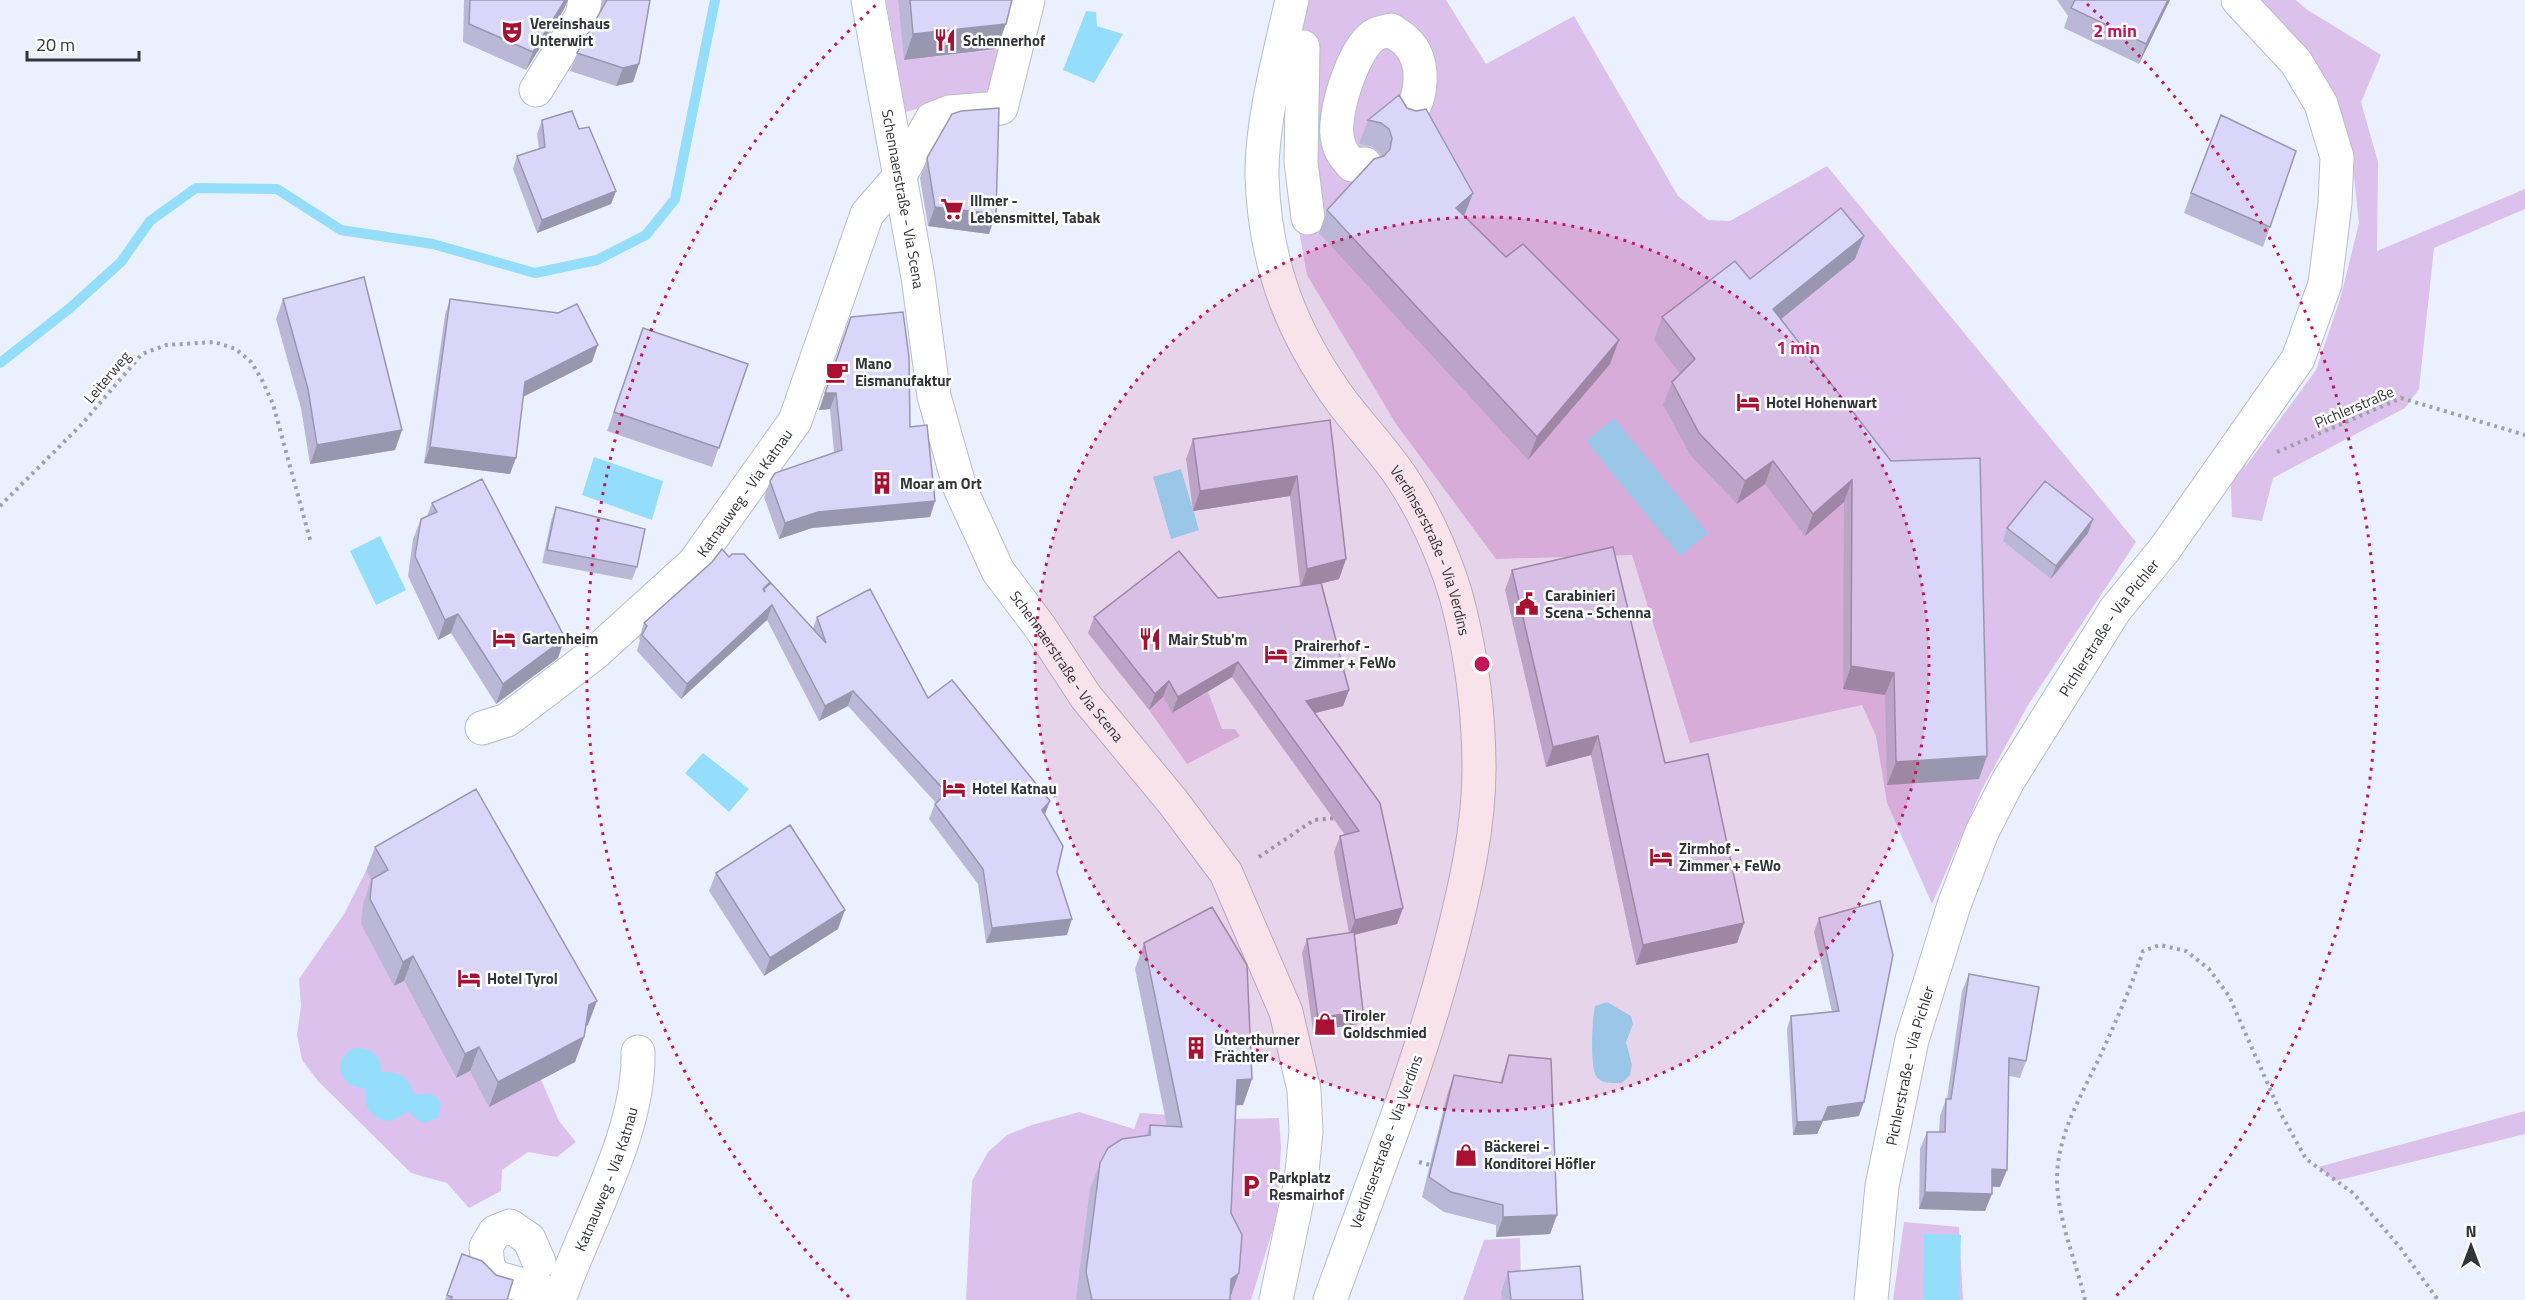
<svg xmlns="http://www.w3.org/2000/svg" width="2525" height="1300" font-family="'Titillium Web',sans-serif">
  <style>
    .green { fill: #dbc1eb }
    .water { fill: #94defb }
    .lines { fill: none; stroke-linecap: round; stroke-linejoin: round }
    .stream { stroke: #94defb; stroke-width: 10 }
    .minor-casing { stroke: #b7bdca; stroke-width: 35 }
    .path { stroke: #9ea2ad; stroke-width: 4; stroke-dasharray: 3 4.5; stroke-linecap: butt }
    .minor { stroke: #fff; stroke-width: 33 }
    .wall { fill: #bbb8d7 }
    .shaded-wall { fill: #9996af }
    .building { fill: #dad6fa; stroke: #9996af; stroke-width: 1.5 }
    .ring { fill: none; stroke: #c2185b; stroke-width: 3; stroke-dasharray: 3 6 }
    .labels { text-anchor: middle; dominant-baseline: central; stroke-width: 5; stroke-linejoin: round; paint-order: stroke }
    .poi-label { font-size: 15px; font-weight: bold; fill: #32343a; stroke: #fff; text-anchor: start }
    .street-label { font-size: 15px; fill: #32343a; stroke: #fff }
    .centre { fill: #c2185b; stroke: #fff; stroke-width: 3 }
    .ring-label { font-size: 18px; text-anchor: middle; font-weight: bold; fill: #c2185b; stroke: #fff; stroke-width: 5; stroke-linejoin: round; paint-order: stroke }
  </style>
  <rect width="100%" height="100%" fill="#ebf0fe"/>
  <!-- green -->
  <path class="green" d="M886 0H898L905 60 1009 48 995 100 955 99 905 112Z
    M1307 0H1446L1486 64 1574 16 1678 196 1708 220 1730 221 1827 166 2136 542 2028 705 1982 789 1932 904 1887 803 1876 736 1862 705 1690 743 1632 555 1496 559 1396 424 1307 275 1288 171 1290 71Z
    M2258 0H2296L2306 9 2381 55 2361 102 2378 162 2377 251 2525 189V209L2434 248 2419 389 2405 408 2273 478 2262 521 2232 517 2230 458 2246 466 2316 370 2341 296 2359 223 2350 140 2331 87 2284 26Z
    M1208 692 1222 729H1235L1240 736 1187 764 1149 710 1163 697 1172 713Z
    M366 871 380 894 394 986 404 981 456 1078 470 1071 541 1080 559 1121 576 1142 557 1157 528 1152 502 1170 501 1191 469 1208 447 1183 411 1173 318 1081 302 1060 297 1035 301 1006 299 979 344 914Z
    M2525 1111V1134L2335 1181 2318 1167Z
    M1079 1112 1134 1129 1140 1113 1227 1119 1279 1118 1281 1147 1277 1216 1251 1300H966L972 1181 988 1152 1007 1135 1032 1125Z
    M1904 1222 1959 1227 1963 1300H1893Z
    M1520 1238 1521 1290 1502 1300H1463L1484 1240Z"/>
  <!-- water -->
  <path class="water" d="M1086 11 1096 12 1097 26 1123 34 1094 83 1063 70Z
    M1614 418 1708 533 1680 556 1586 441Z
    M594 457 663 481 652 520 582 495Z
    M1181 469 1199 530 1171 539 1153 477Z
    M380 536 406 590 376 605 350 551Z
    M703 753 749 789 729 812 685 773Z
    M1607 1002 1631 1016 1633 1024 1626 1042 1632 1065 1630 1075 1622 1083C1613 1083 1601 1084 1596 1076 1590 1067 1592 1017 1595 1006Z
    M355 1048C372 1047 380 1056 382 1072 399 1071 410 1078 414 1095 426 1094 433 1090 441 1103L439 1117 425 1123 416 1119 409 1111 391 1121C372 1120 363 1108 365 1089 339 1086 330 1061 355 1048Z
    M1924 1234 1961 1235 1959 1300H1923Z"/>
  <g class="lines">
    <!-- stream -->
    <path class="stream" d="M0 363 70 308 121 262 150 221 196 188 277 189 341 230 433 244 535 273 597 260 646 235 675 199 715 0"/>
    <!-- minor casing -->
    <g class="minor-casing">
      <g id="minor">
        <path id="s1" d="M868 0 918 277 934 396 960 488 998 571 1040 627 1086 697 1173 802 1226 873 1286 1012 1304 1090 1306 1132 1301 1181 1276 1300"/>
        <path id="s2" d="M1292 0C1280 54 1261 122 1262 177 1265 264 1291 332 1342 402 1361 427 1384 451 1402 478 1426 514 1450 568 1460 611 1472 661 1479 717 1479 769 1479 826 1466 884 1452 939 1421 1063 1373 1181 1330 1300"/>
        <path d="M1303 47 1301 162 1308 218"/>
        <path d="M536 90 582 16 585 0"/>
        <path d="M1365 164 1352 165C1345 157 1340 151 1338 141 1331 117 1353 50 1373 36 1377 32 1385 32 1391 30 1396 34 1402 37 1406 41 1426 60 1423 97 1408 116"/>
        <path id="s3" d="M482 728 507 720 595 653 694 563 795 421 867 214 899 177 932 119 950 112 1001 108 1028 0"/>
        <path d="M539 1262 529 1239 510 1226 495 1232 486 1247 488 1266 495 1277 560 1296"/>
        <path id="s4" d="M559 1300C585 1224 640 1133 638 1052"/>
        <path id="s5" d="M1871 1300 1882 1186 1912 1040 1954 905 1982 832 2008 781 2115 610 2164 550 2298 359 2325 284 2335 203 2337 157 2321 104 2296 62 2238 0"/>
      </g>
    </g>
    <!-- path -->
    <path class="path" d="M2277 452 2401 398 2525 435
      M0 506 82 424 142 354 166 345 214 342 236 349 251 362 261 378 273 404 311 543
      M1259 857 1314 820 1335 818
      M1419 1162 1430 1165
      M2085 1300C2076 1261 2058 1221 2057 1180 2057 1133 2083 1093 2102 1052 2117 1019 2132 985 2143 951L2160 945 2186 951 2209 969 2229 996 2281 1114 2306 1159 2353 1193 2399 1246 2438 1300"/>
    <!-- minor -->
    <use href="#minor" class="minor"/>
  </g>
  <!-- wall -->
  <path class="wall" d="M464 0H568L564 9 526 70 463 42Z
    M602 0H650L639 64 633 82 616 86 570 71 577 53 601 11Z
    M898 0H1012L1006 24 996 49 904 60Z
    M2057 0H2170L2139 64 2064 28 2068 16Z
    M1407 108 1473 193 1464 216 1610 364 1528 460 1319 233 1327 210 1382 157 1380 153 1373 147 1359 144 1368 120Z
    M542 120 579 129 616 191 611 204 537 233 513 169 517 156 539 149 537 134Z
    M927 158 989 234 928 226 920 178Z
    M2191 193 2270 227 2263 247 2184 213Z
    M1855 259 1781 319 1891 461 1979 779 1887 785 1885 695 1843 689 1844 502 1805 536 1765 484 1737 504 1691 456 1663 405 1672 382 1680 374 1654 340 1662 317 1750 279Z
    M283 299 402 430 395 450 310 464 301 408 276 319Z
    M450 299 592 362 523 396 510 474 424 463 445 315Z
    M851 317 910 427 935 501 930 517 812 528 779 539 764 497 770 481 834 452 830 409 819 410Z
    M643 328 748 364 712 467 607 431Z
    M1330 420 1346 559 1339 579 1322 583 1349 690 1343 706 1315 713 1403 908 1397 924 1355 935 1363 1011 1358 1024 1313 1031 1302 953 1307 939 1349 933 1334 852 1340 836 1345 835 1232 677 1172 713 1163 697 1149 710 1088 633 1094 617 1300 586 1290 496 1193 511 1186 459 1193 439Z
    M432 503 558 658 496 704 451 633 438 640 408 576 413 539 421 519 427 516Z
    M556 507 637 567 632 580 542 563 551 521Z
    M2093 519 2088 533 2051 579 2003 541 2007 528Z
    M729 557 769 585 813 628 817 617 928 698 1050 801 1045 815 1057 872 1067 935 986 943 978 884 929 819 935 804 936 803 848 706 819 721 767 620 681 699 637 651 640 640 639 638 644 623Z
    M1512 570 1665 763 1744 923 1737 943 1636 965 1591 755 1546 767 1505 590Z
    M375 847 588 1025 585 1027 584 1037 575 1062 489 1107 470 1071 456 1078 404 981 394 986 361 924 363 904 371 880 366 871Z
    M716 873 838 929 764 976 709 891Z
    M1880 901 1859 1116 1823 1121 1817 1134 1793 1135 1787 1029 1791 1016 1832 1012 1814 932 1819 918Z
    M1144 943 1252 1079 1243 1105H1235L1231 1213 1230 1300H1077L1076 1298 1090 1189 1100 1163 1146 1136 1150 1125 1167 1126 1135 969Z
    M1969 974 2026 1061 2020 1078 2009 1076 2000 1187H1992L1985 1211 1919 1209 1920 1149 1927 1132H1939L1940 1116 1946 1099H1947L1962 991Z
    M1509 1055 1557 1215 1550 1234 1496 1237V1225L1444 1212 1422 1197 1447 1095 1454 1075 1500 1083Z
    M462 1254 507 1300H445Z
    M1508 1272 1583 1300H1502L1501 1292Z"/>
  <!-- shaded-wall -->
  <path class="shaded-wall" d="M565 0H568L564 9 526 70 533 52Z
    M2168 0H2170L2139 64 2146 44Z
    M1006 24 996 49 904 60 913 34Z
    M639 64 633 82 616 86 623 68Z
    M616 191 611 204 537 233 542 220Z
    M1473 193 1464 216 1456 208Z
    M935 207 996 214 989 234 928 226Z
    M1864 236 1855 259 1765 332 1773 309Z
    M1619 340 1610 364 1528 460 1537 437Z
    M598 345 592 362 519 399 525 382Z
    M825 393H836L830 409 819 410Z
    M402 430 395 450 310 464 317 445Z
    M430 447 516 458 510 474 424 463Z
    M1773 461 1765 484 1737 504 1745 481Z
    M1297 476 1290 496 1193 511 1200 491Z
    M1852 480 1844 502 1805 536 1813 514Z
    M935 501 930 517 812 528 779 539 785 523 818 512Z
    M2093 519 2088 533 2051 579 2056 566Z
    M1346 559 1339 579 1300 589 1307 569Z
    M772 605 767 620 681 699 687 684Z
    M458 614 451 633 438 640 445 620Z
    M565 638 558 658 496 704 503 684Z
    M1238 662 1232 677 1172 713 1178 697Z
    M1851 666 1894 673 1885 695 1843 689Z
    M1169 681 1163 697 1149 710 1155 694Z
    M1349 690 1343 706 1300 717 1306 701Z
    M853 691 848 706 819 721 825 706Z
    M1598 736 1591 755 1546 767 1553 747Z
    M1987 756 1979 779 1887 785 1896 762Z
    M1050 801 1044 816 1042 810Z
    M1403 908 1397 924 1349 936 1355 920Z
    M845 910 838 929 764 976 770 958Z
    M1072 919 1067 935 986 943 992 928Z
    M1744 923 1737 943 1636 965 1643 945Z
    M413 956 404 981 394 986 403 962Z
    M597 1001 588 1025 580 1030 589 1005Z
    M1363 1011 1358 1024 1313 1031 1318 1018Z
    M584 1037 575 1062 489 1107 498 1082Z
    M479 1047 470 1071 456 1078 465 1054Z
    M1252 1079 1243 1105 1227 1106 1237 1080Z
    M1864 1102 1859 1116 1823 1121 1817 1134 1793 1135 1797 1122 1828 1107Z
    M1992 1169 2007 1170 2000 1187 1986 1186Z
    M1925 1192 1992 1194 1985 1211 1919 1209Z
    M1557 1215 1550 1234 1496 1237 1503 1217Z
    M1239 1273 1230 1298 1231 1279Z"/>
  <!-- building -->
  <path class="building" d="M470 0H565L533 52 469 24Z
    M607 0H650L639 64 623 68 577 53Z
    M910 0H1012L1006 24 913 34Z
    M2075 0H2168L2146 44 2071 8Z
    M1399 95 1407 108 1416 111 1426 109 1473 193 1456 208 1506 257 1523 244 1619 340 1537 437 1327 210 1374 159 1384 156 1390 149 1392 138 1389 129 1381 123 1368 120Z
    M999 108 996 214 935 207 927 158 952 114 961 111Z
    M572 111 579 129 589 127 616 191 542 220 517 156 545 147 542 120Z
    M2221 115 2296 151 2270 227 2191 193Z
    M1841 208 1864 236 1773 309 1891 461 1980 458 1987 756 1896 762 1894 673 1851 666 1852 480 1813 514 1773 461 1745 481 1699 433 1672 382 1695 359 1662 317 1735 261 1750 279Z
    M364 277 402 430 317 445 308 389 283 299Z
    M450 299 558 313 577 304 598 345 525 382 516 458 430 447Z
    M903 312 909 357 910 427 927 425 935 501 818 512 785 523 770 481 775 473 842 450 836 393H825L851 317Z
    M643 328 748 364 719 448 614 412Z
    M1330 420 1346 559 1307 569 1297 476 1200 491 1193 439Z
    M482 479 565 638 503 684 458 614 445 620 415 556 421 519 437 512 432 503Z
    M2045 481 2093 519 2056 566 2007 528Z
    M556 507 645 529 637 567 547 550Z
    M1613 547 1665 763 1708 754 1744 923 1643 945 1598 736 1553 747 1512 570Z
    M722 549 729 557 732 554H744L770 582 763 589 765 592 764 589 771 583 826 643 817 617 870 589 928 698 952 680 1050 801 1042 810 1063 846 1057 872 1072 919 992 928 983 869 935 804 947 793 853 691 825 706 772 605 687 684 642 635 647 626 644 623 712 562Z
    M1179 551 1218 598 1321 583 1349 690 1306 701 1380 803 1403 908 1355 920 1340 836 1359 831 1238 662 1178 697 1169 681 1155 694 1094 617Z
    M476 789 597 1001 589 1005 584 1037 498 1082 479 1047 465 1054 413 956 403 962 370 899 372 879 388 870 375 847Z
    M790 825 845 910 770 958 716 873Z
    M1880 901 1893 955 1864 1102 1828 1107 1822 1121 1797 1122 1791 1016 1839 1011 1819 918Z
    M1212 907 1247 965 1252 1079 1237 1080 1231 1213 1242 1235 1239 1273 1231 1279 1230 1300H1092L1086 1272 1100 1163 1108 1148 1122 1139 1150 1135V1125L1182 1127 1144 943Z
    M1354 932 1363 1011 1318 1018 1307 939Z
    M1969 974 2039 987 2026 1061 2009 1058 2007 1170 1992 1169V1194L1925 1192 1927 1132H1945L1946 1099H1951Z
    M1509 1055 1551 1059 1557 1215 1503 1217V1205L1451 1192 1429 1177 1454 1075 1502 1083Z
    M462 1254 482 1261 496 1275 513 1280 507 1300H451L452 1297 447 1295Z
    M1580 1266 1583 1300H1511L1508 1272Z"/>
  <!-- distance rings -->
  <circle cx="1482" cy="664" r="447" fill="#c2185b" fill-opacity=".12"/>
  <g class="ring">
    <circle cx="1482" cy="664" r="447"/>
    <path d="M849 1297A895 895 0 0 1 877 4M2087 4A895 895 0 0 1 2115 1297"/>
  </g>
  <!-- icons -->
  <defs>
    <g id="theatre-bare" transform="scale(1.8)"><path d="M-5-5.5Q0-4 5-5.5V0Q5 5 0 6Q-5 5-5 0ZM-3.3-2.5H-1v1.5H-3.3ZM1-2.5H3.3v1.5H1ZM-2.8 1Q0 5.5 2.8 1Z" fill="#a91133" stroke="#fff" stroke-width="2.5" paint-order="stroke"/></g>
    <g id="restaurant-bare" transform="scale(1.8)"><path d="M-5-6h1v4h1v-4h1v4h1v-4h1v5L-1.5 .5V6h-2V.5L-5-1ZM5-6V6H3V1.5H1.5Q1.5-4 5-6Z" fill="#a91133" stroke="#fff" stroke-width="2.5" paint-order="stroke"/></g>
    <g id="supermarket-bare" transform="scale(1.8)"><path d="M-6-5.5h2.5l.6 2H6L4.5 2H-2.5L-4.4-4H-6ZM-1.5 3.2a1.3 1.3 0 1 0 .1 0ZM3 3.2a1.3 1.3 0 1 0 .1 0Z" fill="#a91133" stroke="#fff" stroke-width="2.5" paint-order="stroke"/></g>
    <g id="cafe-bare" transform="scale(1.8)"><path d="M-5.5-4.5H6V0H3Q3 3.5 0 3.5H-2.5Q-5.5 3.5-5.5 0ZM3-3.2v2h1.7v-2ZM-6 4.5H4V6H-6Z" fill="#a91133" stroke="#fff" stroke-width="2.5" paint-order="stroke"/></g>
    <g id="hotel-bare" transform="scale(1.8)"><path d="M-6-4.5h1.5V1H6V5H4.5V3h-9V5H-6ZM-4 0a1.8 1.8 0 1 1 3.6 0ZM.5 0V-2.5h3Q6-2.5 6 0Z" fill="#a91133" stroke="#fff" stroke-width="2.5" paint-order="stroke"/></g>
    <g id="building-bare" transform="scale(1.8)"><path d="M-4-6H4V6H1V3H-1V6H-4ZM-2.5-4.3h1.7v1.8h-1.7ZM.8-4.3h1.7v1.8H.8ZM-2.5-1h1.7V.8h-1.7ZM.8-1h1.7V.8H.8Z" fill="#a91133" stroke="#fff" stroke-width="2.5" paint-order="stroke"/></g>
    <g id="civic-bare" transform="scale(1.8)"><path d="M-.6-6.5H3V-4.5H.6V-3L4-1V1h2V6H-6V1h2V-1L-.6-3ZM-1.2 2.5V6h2.4V2.5Z" fill="#a91133" stroke="#fff" stroke-width="2.5" paint-order="stroke"/></g>
    <g id="shop-bare" transform="scale(1.8)"><path d="M-5-2.5h2.3a2.7 3.5 0 0 1 5.4 0H5L5.5 6h-11ZM-1.5-2.5h3a1.5 2.3 0 0 0-3 0Z" fill="#a91133" stroke="#fff" stroke-width="2.5" paint-order="stroke"/></g>
    <g id="parking-bare" transform="scale(1.8)"><path d="M-3.5-5.5H1a3.5 3.5 0 0 1 0 7H-1V5.5H-3.5ZM-1-3.4V-.6H.8a1.4 1.4 0 0 0 0-2.8Z" fill="#a91133" stroke="#fff" stroke-width="2.5" paint-order="stroke"/></g>
  </defs>
  <g fill-rule="evenodd">
    <use href="#theatre-bare" x="512" y="32"/>
    <use href="#restaurant-bare" x="945" y="40"/>
    <use href="#supermarket-bare" x="952" y="209"/>
    <use href="#cafe-bare" x="837" y="372"/>
    <use href="#hotel-bare" x="1748" y="402"/>
    <use href="#building-bare" x="882" y="483"/>
    <use href="#civic-bare" x="1527" y="604"/>
    <use href="#hotel-bare" x="504" y="638"/>
    <use href="#restaurant-bare" x="1150" y="639"/>
    <use href="#hotel-bare" x="1276" y="654"/>
    <use href="#hotel-bare" x="954" y="788"/>
    <use href="#hotel-bare" x="1661" y="857"/>
    <use href="#hotel-bare" x="469" y="978"/>
    <use href="#shop-bare" x="1325" y="1024"/>
    <use href="#building-bare" x="1196" y="1048"/>
    <use href="#shop-bare" x="1466" y="1155"/>
    <use href="#parking-bare" x="1251" y="1186"/>
  </g>
  <g class="labels">
    <!-- poi labels -->
    <g class="poi-label">
      <text x="530" y="23">Vereinshaus<tspan x="530" dy="17">Unterwirt</tspan></text>
      <text x="963" y="40">Schennerhof</text>
      <text x="970" y="200">Illmer -<tspan x="970" dy="17">Lebensmittel, Tabak</tspan></text>
      <text x="855" y="363">Mano<tspan x="855" dy="17">Eismanufaktur</tspan></text>
      <text x="1766" y="402">Hotel Hohenwart</text>
      <text x="900" y="483">Moar am Ort</text>
      <text x="1545" y="595">Carabinieri<tspan x="1545" dy="17">Scena - Schenna</tspan></text>
      <text x="522" y="638">Gartenheim</text>
      <text x="1168" y="639">Mair Stub'm</text>
      <text x="1294" y="645">Prairerhof -<tspan x="1294" dy="17">Zimmer + FeWo</tspan></text>
      <text x="972" y="788">Hotel Katnau</text>
      <text x="1679" y="848">Zirmhof -<tspan x="1679" dy="17">Zimmer + FeWo</tspan></text>
      <text x="487" y="978">Hotel Tyrol</text>
      <text x="1343" y="1015">Tiroler<tspan x="1343" dy="17">Goldschmied</tspan></text>
      <text x="1214" y="1039">Unterthurner<tspan x="1214" dy="17">Frächter</tspan></text>
      <text x="1484" y="1146">Bäckerei -<tspan x="1484" dy="17">Konditorei Höfler</tspan></text>
      <text x="1269" y="1177">Parkplatz<tspan x="1269" dy="17">Resmairhof</tspan></text>
    </g>
    <!-- street labels -->
    <g class="street-label">
      <text stroke="none"><textPath href="#s1" startOffset="202">Schennaerstraße - Via Scena</textPath></text>
      <text transform="translate(107 377) rotate(-50)">Leiterweg</text>
      <text transform="translate(2354 407) rotate(-23)">Pichlerstraße</text>
      <text stroke="none"><textPath href="#s3" startOffset="357">Katnauweg - Via Katnau</textPath></text>
      <text stroke="none"><textPath href="#s2" startOffset="598">Verdinserstraße - Via Verdins</textPath></text>
      <text stroke="none"><textPath href="#s5" startOffset="724">Pichlerstraße - Via Pichler</textPath></text>
      <text stroke="none"><textPath href="#s1" startOffset="706">Schennaerstraße - Via Scena</textPath></text>
      <text stroke="none"><textPath href="#s5" startOffset="238">Pichlerstraße - Via Pichler</textPath></text>
      <text transform="translate(1386 1142) rotate(-70)">Verdinserstraße - Via Verdins</text>
      <text stroke="none"><textPath href="#s4" startOffset="130">Katnauweg - Via Katnau</textPath></text>
    </g>
  </g>
  <circle cx="1482" cy="664" r="9" class="centre"/>
  <g class="ring-label">
    <text x="2115" y="37">2 min</text>
    <text x="1798" y="354">1 min</text>
  </g>
  <!-- north arrow -->
  <g transform="translate(2471 1246)" stroke="#ffffff" stroke-width="4.5" paint-order="stroke">
  <path d="M0-4.5L10 22L0 15L-10 22Z" fill="#32343a"/>
  <text y="-9" font-size="16" font-weight="bold" text-anchor="middle" fill="#32343a">N</text>
  </g>
  <!-- scale -->
  <path d="M27 51v9h112v-9" fill="none" stroke="#32343a" stroke-width="3"/>
  <text x="36" y="51" font-size="18" fill="#32343a" stroke="#ffffff" stroke-width="4.5" paint-order="stroke">20 m</text>
</svg>
